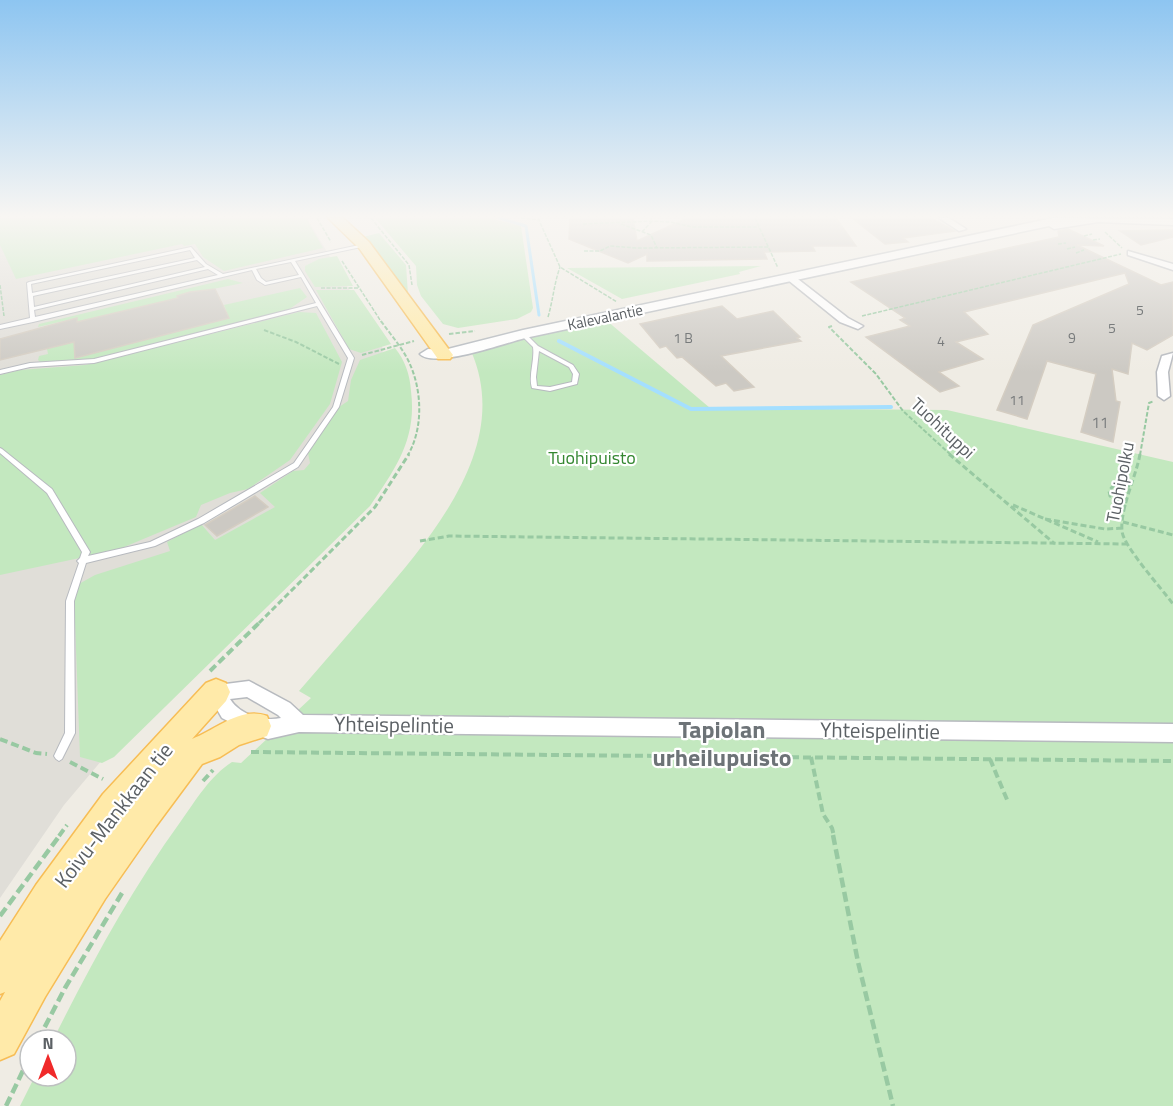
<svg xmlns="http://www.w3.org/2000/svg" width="1173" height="1106" font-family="'Titillium Web',sans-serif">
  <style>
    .industrial { fill: #e0ded8 }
    .green { fill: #c3e8bf }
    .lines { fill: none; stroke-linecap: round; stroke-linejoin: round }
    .stream-far1 { stroke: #a4dfff; stroke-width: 3 }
    .stream { stroke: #a4dfff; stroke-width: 4 }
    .building { fill: #ccc9c3; stroke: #d4cdc2; stroke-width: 1.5 }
    .lane-casing { stroke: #b7babf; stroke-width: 2 }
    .street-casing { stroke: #b7babf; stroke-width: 3 }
    .secondary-casing { stroke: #b5babf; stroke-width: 3 }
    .primary-casing { stroke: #f7bd55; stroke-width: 3 }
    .path-far4 { stroke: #98c9a2; stroke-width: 1.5; stroke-dasharray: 4 1.5; stroke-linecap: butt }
    .path-far3 { stroke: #98c9a2; stroke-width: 2; stroke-dasharray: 4.5 2; stroke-linecap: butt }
    .path-far2 { stroke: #98c9a2; stroke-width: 3; stroke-dasharray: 6 3; stroke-linecap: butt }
    .path-far1 { stroke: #98c9a2; stroke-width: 4; stroke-dasharray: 8 4; stroke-linecap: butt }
    .path { stroke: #98c9a2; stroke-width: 4.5; stroke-dasharray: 10 4.5; stroke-linecap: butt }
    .lane { fill: #fff; fill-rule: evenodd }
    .street { fill: #fff; fill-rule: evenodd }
    .secondary { fill: #fff; fill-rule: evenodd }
    .primary { fill: #ffeaa9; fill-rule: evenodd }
    .labels { text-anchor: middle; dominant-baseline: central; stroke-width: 4.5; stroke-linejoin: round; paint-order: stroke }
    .far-number-label { font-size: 14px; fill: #787b7c }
    .far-street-label { font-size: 15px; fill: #5c6165; stroke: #fff }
    .number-label { font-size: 15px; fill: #787b7c }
    .street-label { font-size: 18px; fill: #5c6165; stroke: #fff }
    .park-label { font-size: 18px; fill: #348731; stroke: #fff }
    .near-street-label { font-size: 21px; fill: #5c6165; stroke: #fff }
    .near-neighbourhood-label { font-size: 24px; font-weight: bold; fill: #6d7377; stroke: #fff }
  </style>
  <rect width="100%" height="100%" fill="#efece4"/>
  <!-- industrial -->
  <path class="industrial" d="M0 218H307L382 345 384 369 124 734 64 805 0 898Z"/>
  <!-- green -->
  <path class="green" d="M0 218H306L323 248 224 271 203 257 195 244 184 246 182 244 16 279 0 245Z
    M375 218H489L521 226 533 308 531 312 517 319 458 328 443 324 421 296 417 285 416 266Z
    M379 233 406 265 408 294 363 237Z
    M337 256 353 286 315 287 305 271V266L319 259Z
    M761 266 739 272 740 274 622 299 567 268Z
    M228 279 243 283 178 296V298L77 322V318L38 327 39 324Z
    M300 288 307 297 288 310 93 359 41 363 38 360 39 356 48 354 47 349 74 342 75 358 229 318 224 305Z
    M316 290H354L391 344 361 353 349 349Z
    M299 312 316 313 342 362 330 404 290 460 248 489 230 493 201 505 196 517 117 550 0 575V375L20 370 85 365Z
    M606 320 710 408 947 410 1173 462V1106H20L35 1076H66V1040H53C91 964 131 890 181 821 196 800 210 776 232 762L241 763 311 698 299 691C325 661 351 631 377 601 434 534 512 444 471 351Z
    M395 348C405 360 410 375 411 391 417 439 396 468 370 506L114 757 102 763 80 757 74 595 77 585 95 575 170 551 167 542 201 524 215 540 275 507 260 493 293 471 304 470 310 463 308 453 339 407 348 401 351 380 360 360Z"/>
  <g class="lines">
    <!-- stream-far1 -->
    <path class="stream-far1" d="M499 218 526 226 539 315"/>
    <!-- stream -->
    <path class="stream" d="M559 341 691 409 891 407"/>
  </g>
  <!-- building -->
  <path class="building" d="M570 218H633L637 241 687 218H836L856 246H812L815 251 764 252 767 259 647 261V254L628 263 569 239Z
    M852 218H931L955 231 903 238 908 242 885 244Z
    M1068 229 1104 246 1077 245 1161 285 1173 282V335L1147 350 1132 343 1128 374 1112 369 1116 401 1120 402 1113 442 1081 432 1096 374 1047 361 1027 419 997 410 1033 325 1129 284 1125 273 964 312 988 334 956 342 983 359 939 372 959 386 940 392 866 337 910 326 900 320 905 318 851 282 1059 237 1058 231Z
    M1173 230V237L1141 245 1120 231Z
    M215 289 229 318 75 358 74 342 0 360V339L77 318V322L178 298 177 296 190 292Z
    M722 306 737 319 773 311 800 337 797 338 801 341 721 356 754 387 734 391 726 383 716 386 682 357 677 358 666 346 660 348 640 324Z
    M255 496 268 507 217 536 205 525Z"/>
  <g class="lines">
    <!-- lane casing -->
    <g class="lane-casing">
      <path id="lane" d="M364 244 366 245V246L295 261 354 358 339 407 298 467 204 523 155 546 86 563 74 601 75 733 62 759 59 761 56 759 54 756 65 733 66 601 79 563 77 561 80 558 82 552 47 493 0 453V448L2 449 52 489 90 552 88 556 150 542 198 519 294 463 333 407 348 358 317 306 94 363 30 367 0 374V370L30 363 94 359 316 303 301 277 265 285 257 280 252 270 33 322 0 329V325L30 318 27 283 29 282 191 247 206 264 223 274ZM190 250 195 258 32 293 31 284ZM197 260 205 267 34 307 33 296ZM291 262 299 275 266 282 261 278 256 269ZM208 269 218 275 35 317 34 310Z
        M521 333H525L538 346 573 365 579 374 577 384 550 391 532 388C528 375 535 361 533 347L521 335ZM539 351 569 367 573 374 572 382 550 387 537 386 536 377Z"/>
    </g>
    <!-- street casing -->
    <g class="street-casing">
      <path id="street" d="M939 218H949L966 229 959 231Z
        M1128 251 1173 264V270L1128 255Z
        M788 276H794L848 318 863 326 858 329 840 322 788 280Z
        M1173 353 1168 372 1170 396 1164 400 1158 396 1157 372 1162 356Z
        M249 681 290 703 303 715 1173 724V742L299 732 268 739 249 732 222 718 207 692 210 686ZM247 697 278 715 281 718C264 722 240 715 230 699Z"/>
    </g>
    <!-- secondary casing -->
    <g class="secondary-casing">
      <path id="secondary" d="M1053 218 1173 219V225L1098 222 1054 229 1049 226 525 338C505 343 434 369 420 354L428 349 444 350 523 330Z"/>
    </g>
    <!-- primary casing -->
    <g class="primary-casing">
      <path id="primary" d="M328 218H343L369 242 450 351 453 355 450 359H438L359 248Z
        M216 679 226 683 230 692 226 701 192 739C216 730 240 706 267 716L271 726 267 736 239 745 220 757 202 764 156 826 105 899 45 997 14 1054 0 1060V1001L5 992 0 994V941L36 885 103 794 206 683Z"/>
    </g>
    <!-- path-far4 -->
    <path class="path-far4" d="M317 218 331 242
      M371 218 409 265 412 285
      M521 218 540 220
      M538 218 560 267 617 302
      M755 218 778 268
      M583 224 652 221 671 222 692 227H759
      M621 224 651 235 657 248
      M642 232 652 221 651 218
      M1105 232 1122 248
      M1084 236 1092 234
      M1093 240 1100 239
      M1058 244 1066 243
      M1067 249 1075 247
      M584 251H600L610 246 637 248 769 247
      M1076 253 1084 250
      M342 261 382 323
      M0 285 4 316
      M321 288H358
      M862 316 1121 254
      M548 317C553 300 554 284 560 267"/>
    <!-- path-far3 -->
    <path class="path-far3" d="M381 321C390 334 401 346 408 360 422 388 424 427 408 455
      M832 326 829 327 876 374 903 411 951 455
      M264 330 296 342 339 364
      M449 334 475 331
      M362 355 414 341
      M1140 455 1149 403 1154 401"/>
    <!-- path-far2 -->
    <path class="path-far2" d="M949 454 1055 544
      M1140 454C1136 477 1120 508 1122 531 1123 546 1163 590 1173 604
      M1013 505 1098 542
      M1126 507 1110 496 1109 491 1113 486H1130
      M1045 519 1105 529 1123 528
      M1123 522 1173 535
      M420 541 449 536 1127 544
      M259 623 375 507 409 454"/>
    <!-- path-far1 -->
    <path class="path-far1" d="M210 671 260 622
      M0 739 36 753 47 754
      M251 752 1173 761
      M811 757 823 814 832 828 834 836
      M990 759 1008 802
      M70 762 103 779
      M203 781 213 770
      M59 836 67 825"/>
    <!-- path -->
    <path class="path" d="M833 835 858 962 893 1106
      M0 916 60 835
      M38 1040 65 988 122 893
      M6 1106 30 1056"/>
    <!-- lane -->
    <use href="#lane" class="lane"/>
    <!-- street -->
    <use href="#street" class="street"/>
    <!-- secondary -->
    <use href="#secondary" class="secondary"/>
    <!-- primary -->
    <use href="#primary" class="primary"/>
  </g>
  <!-- sky -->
  <linearGradient id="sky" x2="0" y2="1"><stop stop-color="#8dc5f1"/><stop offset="0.58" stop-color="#f8f6f3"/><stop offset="1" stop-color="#f8f6f3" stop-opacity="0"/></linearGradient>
  <rect width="1173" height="373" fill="url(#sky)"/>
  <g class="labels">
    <!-- far-number labels -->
    <g class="far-number-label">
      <text x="1140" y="309">5</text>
      <text x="1112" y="327">5</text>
      <text x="683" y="337">1 B</text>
      <text x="1072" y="337">9</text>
      <text x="941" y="340">4</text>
      <text x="1017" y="399">11</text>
    </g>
    <!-- far-street labels -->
    <g class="far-street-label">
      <text transform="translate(605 317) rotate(-12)">Kalevalantie</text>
    </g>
    <!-- number labels -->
    <g class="number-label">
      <text x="1100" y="422">11</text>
    </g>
    <!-- street labels -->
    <g class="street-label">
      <text transform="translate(943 428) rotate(43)">Tuohituppi</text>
      <text transform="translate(1120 482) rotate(-79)">Tuohipolku</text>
    </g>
    <!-- park labels -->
    <g class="park-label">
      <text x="592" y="457">Tuohipuisto</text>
    </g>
    <!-- near-street labels -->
    <g class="near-street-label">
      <text transform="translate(394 724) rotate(1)">Yhteispelintie</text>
      <text transform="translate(880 730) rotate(1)">Yhteispelintie</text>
      <text transform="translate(113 815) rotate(-52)">Koivu-Mankkaan tie</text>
    </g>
    <!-- near-neighbourhood labels -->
    <g class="near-neighbourhood-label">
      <text x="722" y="729">Tapiolan<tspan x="722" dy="28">urheilupuisto</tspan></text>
    </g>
  </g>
  <!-- north arrow -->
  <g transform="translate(48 1058)"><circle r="28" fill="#ffffff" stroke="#bec0c1" stroke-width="1.5"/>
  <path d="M0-4.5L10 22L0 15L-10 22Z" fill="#f02929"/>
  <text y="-9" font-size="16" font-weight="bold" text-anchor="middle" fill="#5c6165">N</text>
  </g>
</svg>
